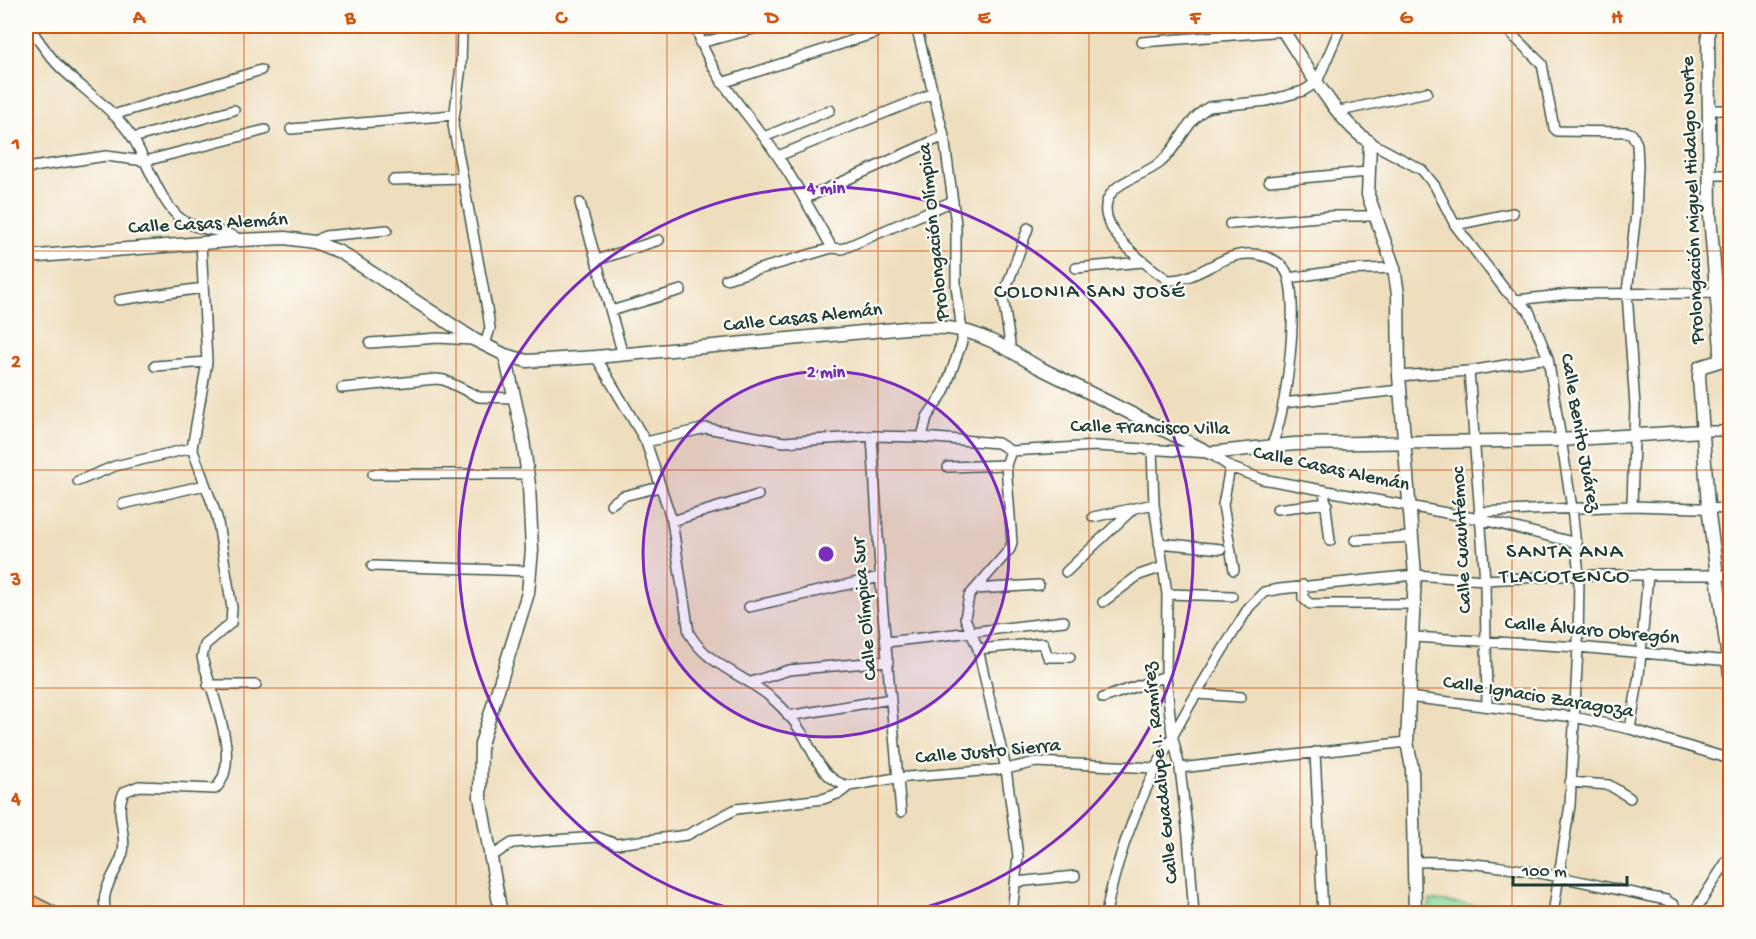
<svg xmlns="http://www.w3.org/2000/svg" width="1756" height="939" font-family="'Gochi Hand',sans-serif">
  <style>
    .pitch { fill: #89db9c; stroke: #548c68; stroke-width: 1.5 }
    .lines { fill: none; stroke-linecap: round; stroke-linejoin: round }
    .minor-casing { stroke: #3e5549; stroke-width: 12 }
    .tertiary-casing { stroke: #3e5549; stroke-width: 15 }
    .primary-casing { stroke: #3e5549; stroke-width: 18 }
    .minor { stroke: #fff; stroke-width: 9 }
    .tertiary { stroke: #fff; stroke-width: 12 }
    .primary { stroke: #f9bc8a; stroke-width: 15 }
    .grid { fill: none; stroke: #d45610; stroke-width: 1.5; stroke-opacity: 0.55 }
    .ring { fill: none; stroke: #7b2cbf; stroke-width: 3 }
    .labels { text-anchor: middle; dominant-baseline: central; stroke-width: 4.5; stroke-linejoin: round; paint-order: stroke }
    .street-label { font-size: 20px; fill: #1f3d34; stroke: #fdfcf7 }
    .neighbourhood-label { font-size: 21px; letter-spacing: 1.5px; fill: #1f3d34; stroke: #fdfcf7 }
    .quarter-label { font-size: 22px; letter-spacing: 1.5px; fill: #1f3d34; stroke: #fdfcf7 }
    .centre { fill: #7b2cbf; stroke: #fdfcf7; stroke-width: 3 }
    .ring-label { font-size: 18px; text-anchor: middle; font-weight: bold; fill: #7b2cbf; stroke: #fdfcf7; stroke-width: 4.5; stroke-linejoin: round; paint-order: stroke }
    .neatline { fill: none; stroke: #d45610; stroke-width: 2 }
    .grid-label { font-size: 20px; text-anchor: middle; font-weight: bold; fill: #d45610 }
  </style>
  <rect width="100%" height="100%" fill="#fdfcf7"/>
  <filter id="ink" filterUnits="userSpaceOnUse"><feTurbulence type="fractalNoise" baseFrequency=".0167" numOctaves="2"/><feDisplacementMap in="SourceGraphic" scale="12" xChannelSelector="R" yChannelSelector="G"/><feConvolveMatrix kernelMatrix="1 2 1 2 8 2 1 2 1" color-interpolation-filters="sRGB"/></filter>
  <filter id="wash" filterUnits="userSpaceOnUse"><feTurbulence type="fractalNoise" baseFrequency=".008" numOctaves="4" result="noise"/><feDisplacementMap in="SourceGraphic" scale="24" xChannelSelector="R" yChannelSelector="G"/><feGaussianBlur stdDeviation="1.35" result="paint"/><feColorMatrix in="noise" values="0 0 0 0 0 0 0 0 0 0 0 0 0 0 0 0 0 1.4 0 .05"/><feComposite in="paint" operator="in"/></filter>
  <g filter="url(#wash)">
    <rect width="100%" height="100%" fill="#efdebe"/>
    <!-- pitch -->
    <path class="pitch" d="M1430 900 1516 911V913H1428Z"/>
  </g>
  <g filter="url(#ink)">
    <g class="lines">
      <!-- minor casing -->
      <g class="minor-casing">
        <path id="minor" d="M29 26C39 41 48 56 62 69 85 91 117 112 134 140 147 162 161 204 181 219 198 232 223 228 241 240
          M462 26 461 67 453 125 488 314 490 328 485 345
          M696 26C709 77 749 113 778 157 798 186 815 217 832 248L842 249 953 201
          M916 26 944 136 956 224V286L962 331V342L944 392 927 417 922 437
          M1503 26 1542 64 1554 128 1557 131 1627 132 1632 134 1637 144 1638 165 1636 213 1627 293 1635 406 1632 506
          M1142 42 1284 31
          M700 43 765 26
          M722 83 875 33 880 26
          M1708 110H1730
          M1340 111 1427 92
          M113 115 261 70
          M291 129 453 115
          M764 137 830 110
          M133 138 234 110
          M1370 142 1422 170 1435 186 1455 225 1506 291 1529 311 1548 358 1572 508 1579 575 1578 647 1570 805 1553 914
          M778 156 934 93
          M26 168 106 156 145 161 265 130
          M1709 175H1730
          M393 180 463 178
          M1269 181 1367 172
          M804 199 944 136
          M580 203 623 355
          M1230 224 1332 216H1375
          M1455 225 1513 213
          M314 242 325 236 387 230
          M597 260 659 240
          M1076 268 1143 262
          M1289 278 1343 270 1394 268
          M726 279 832 248
          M119 300 203 288
          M1517 300 1569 294 1730 293
          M611 311 681 290
          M370 343 438 338 473 340
          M1011 351 1003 297 1028 228
          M596 357 646 442 672 521 689 633C707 666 748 676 775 701 784 709 795 722 802 733 814 753 822 781 849 786
          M155 366 207 362
          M1469 371 1485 580 1487 706
          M1399 376 1469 371 1548 358
          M342 388 436 379 444 380 479 397 515 398
          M1283 403 1400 390
          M1702 431H1730
          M872 436 882 602 901 812
          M646 442 706 428 784 442 872 436 922 437 998 443 1011 451 1096 446 1210 453 1230 467 1262 479 1479 519 1577 543
          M1271 446C1286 419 1301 298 1286 271 1280 260 1262 254 1250 254 1221 253 1198 281 1168 280 1145 264 1084 222 1114 190 1124 179 1148 173 1161 162 1180 145 1186 120 1209 107L1267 101 1303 91 1317 82 1341 26
          M1152 449 1154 504 1167 594 1166 676 1172 734 1180 768 1188 836 1194 914
          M1011 451 1006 465 1012 542 1010 549 969 596 965 618 978 649 1006 769 1018 856 1012 914
          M948 467 1006 465
          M1230 467 1223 505 1234 570
          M373 474H527
          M78 481 115 466 192 448
          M1324 490 1330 541
          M123 504 205 485
          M611 504 623 496 660 487
          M1277 509 1327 503
          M1479 512 1632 506 1730 509
          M1093 517 1154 504
          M672 521 758 495
          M1355 540 1412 537
          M1159 543 1221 549
          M372 566 530 571
          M1066 572 1134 508
          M1303 585V598L1310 604H1416
          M975 589 1039 585
          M1167 594 1232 596
          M1103 602 1139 575 1163 567
          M749 607 880 577
          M1414 637 1578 647 1730 661
          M887 642 1064 621
          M978 649 1043 643 1048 657H1070
          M751 682 789 670 888 661
          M208 685H256
          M1197 694 1241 697
          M1408 697 1574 717 1630 729 1730 759
          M1103 698 1166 676
          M788 716 891 699
          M1630 729 1639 675 1648 574
          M1315 752 1323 914
          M1180 768 1407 742
          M1570 782 1609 785 1630 798
          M489 858 512 843 597 837 616 844 687 835 736 809 823 799 840 793 849 786 896 778 1006 769 1036 762 1154 768
          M1415 862C1500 859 1584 883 1666 900L1674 905 1678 914
          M1016 882 1075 876
          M107 914C97 891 118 873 123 852 127 832 114 813 124 792L139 786 215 789C244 762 210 691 202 657L205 645 231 623 232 608 217 517 192 448 207 362 201 243
          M1106 914C1126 801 1191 702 1249 607L1264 592 1280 589 1415 575 1485 580 1579 575H1730
          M1693 914 1730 856"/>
      </g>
      <!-- tertiary casing -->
      <g class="tertiary-casing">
        <path id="tertiary" d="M1280 26C1300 56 1339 125 1370 142L1368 195 1394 268 1398 294 1399 376 1415 575 1407 742 1412 768 1415 914
          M1708 26 1710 216 1721 349 1719 361 1700 367 1699 377 1708 507 1730 674
          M26 257 241 240 285 238 314 242 340 252 475 340 505 355 527 361 596 357 906 328C919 328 934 327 948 328 980 331 1011 351 1038 367L1210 453 1294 444 1559 440 1702 431
          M501 914 480 797 481 744 528 593 532 550 529 485 522 432 505 355"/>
      </g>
      <!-- primary casing -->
      <g class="primary-casing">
        <path id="primary" d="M26 901 52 914"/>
      </g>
      <!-- minor -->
      <use href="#minor" class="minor"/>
      <!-- tertiary -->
      <use href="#tertiary" class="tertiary"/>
      <!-- primary -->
      <use href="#primary" class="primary"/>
    </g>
  </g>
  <!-- grid -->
  <path class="grid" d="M244 26V914M456 26V914M667 26V914M878 26V914M1089 26V914M1300 26V914M1512 26V914M26 251H1730M26 470H1730M26 688H1730"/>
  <!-- distance rings -->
  <circle cx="826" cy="554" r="183" fill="#7b2cbf" fill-opacity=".12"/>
  <g class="ring">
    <circle cx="826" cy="554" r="183"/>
    <path d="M750 913A367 367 0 1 1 902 913"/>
  </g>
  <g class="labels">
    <!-- street labels -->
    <g class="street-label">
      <text transform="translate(1694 200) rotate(-92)">Prolongación Miguel Hidalgo Norte</text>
      <text transform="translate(208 225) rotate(-3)">Calle Casas Alemán</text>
      <text transform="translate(935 232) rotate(-96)">Prolongación Olímpica</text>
      <text transform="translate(803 319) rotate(-6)">Calle Casas Alemán</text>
      <text transform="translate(1150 429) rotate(1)">Calle Francisco Villa</text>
      <text transform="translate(1579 433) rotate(80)">Calle Benito Juárez</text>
      <text transform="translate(1331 470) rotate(12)">Calle Casas Alemán</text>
      <text transform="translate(1463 540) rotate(-93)">Calle Cuauhtémoc</text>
      <text transform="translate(866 609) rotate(-95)">Calle Olímpica Sur</text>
      <text transform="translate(1592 632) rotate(5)">Calle Álvaro Obregón</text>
      <text transform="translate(1538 698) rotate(9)">Calle Ignacio Zaragoza</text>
      <text transform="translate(988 753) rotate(-5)">Calle Justo Sierra</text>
      <text transform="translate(1162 773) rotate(-96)">Calle Guadalupe I. Ramírez</text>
    </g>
    <!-- neighbourhood labels -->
    <g class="neighbourhood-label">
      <text x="1090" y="293">COLONIA SAN JOSÉ</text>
    </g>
    <!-- quarter labels -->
    <g class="quarter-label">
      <text x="1565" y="553">SANTA ANA<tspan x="1565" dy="25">TLACOTENCO</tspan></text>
    </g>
  </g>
  <circle cx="826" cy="554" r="9" class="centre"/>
  <g class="ring-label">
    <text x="826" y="193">4 min</text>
    <text x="826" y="377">2 min</text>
  </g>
  <!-- margin -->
  <rect width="1756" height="939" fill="none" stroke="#fdfcf7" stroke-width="66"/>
  <!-- scale -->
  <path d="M1513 876v9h114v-9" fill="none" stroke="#1f3d34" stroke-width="3"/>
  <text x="1522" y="876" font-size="18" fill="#1f3d34" stroke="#fdfcf7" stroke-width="4.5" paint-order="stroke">100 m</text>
  <rect x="33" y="33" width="1690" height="873" class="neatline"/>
  <g class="grid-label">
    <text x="139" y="23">A</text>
    <text x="350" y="23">B</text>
    <text x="561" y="23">C</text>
    <text x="772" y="23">D</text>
    <text x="984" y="23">E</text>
    <text x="1195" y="23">F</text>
    <text x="1406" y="23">G</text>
    <text x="1617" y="23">H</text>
    <text x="16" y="149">1</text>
    <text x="16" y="367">2</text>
    <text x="16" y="585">3</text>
    <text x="16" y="804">4</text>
  </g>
</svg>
